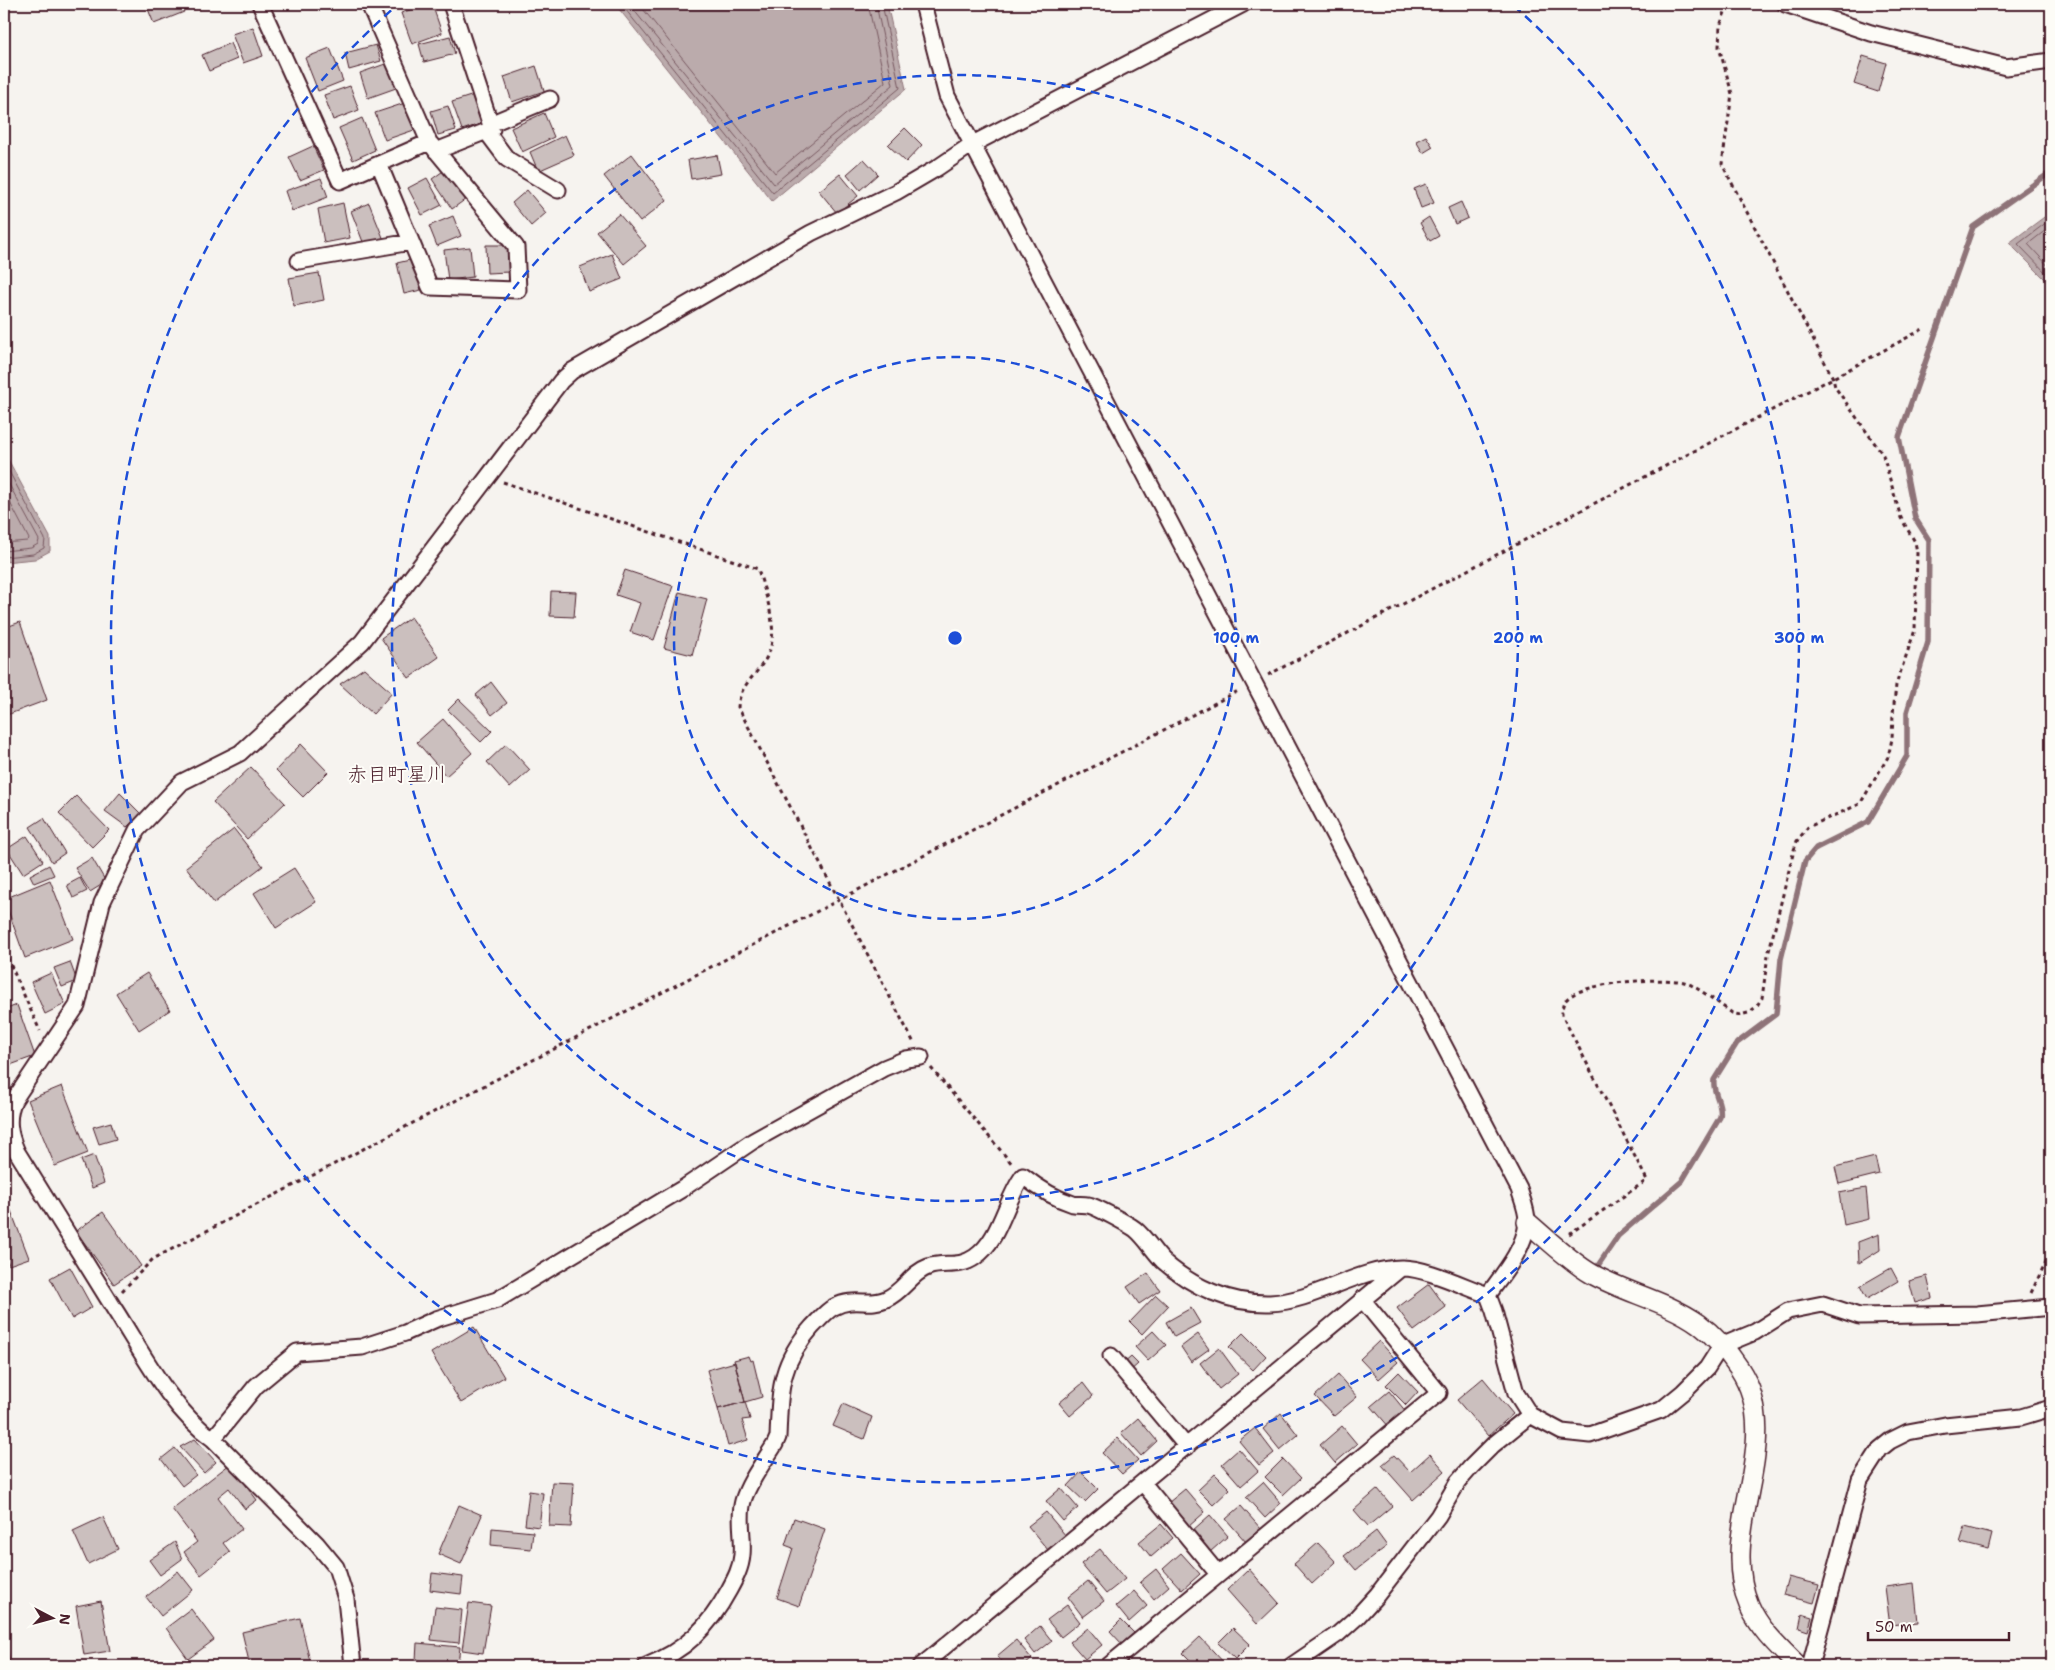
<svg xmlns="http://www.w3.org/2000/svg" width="2055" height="1670" font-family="'Shantell Sans','Klee One',sans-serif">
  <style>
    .water { fill: #bbabac; stroke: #8e7378 }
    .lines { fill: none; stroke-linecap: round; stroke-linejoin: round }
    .shore { stroke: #77575f; stroke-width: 1 }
    .stream { stroke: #8e7378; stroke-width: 5.5 }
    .building { fill: #cbbfbe; stroke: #4a1f2b }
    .minor-casing { stroke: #4a1f2b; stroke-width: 19 }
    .tertiary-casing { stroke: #4a1f2b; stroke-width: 22 }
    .path { stroke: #4a1f2b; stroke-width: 3; stroke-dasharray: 4 4; stroke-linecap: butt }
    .minor { stroke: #fdfcf7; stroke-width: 15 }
    .tertiary { stroke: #fdfcf7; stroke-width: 19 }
    .ring { fill: none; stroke: #1d4ed8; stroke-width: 2.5; stroke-dasharray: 9 6 }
    .labels { text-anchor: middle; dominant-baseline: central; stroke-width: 4; stroke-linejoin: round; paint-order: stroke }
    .quarter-label { font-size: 20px; fill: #4a1f2b; stroke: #fdfcf7 }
    .centre { fill: #1d4ed8; stroke: #fdfcf7; stroke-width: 2.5 }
    .ring-label { font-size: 15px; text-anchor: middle; font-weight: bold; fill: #1d4ed8; stroke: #fdfcf7; stroke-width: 4; stroke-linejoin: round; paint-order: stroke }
  </style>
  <rect width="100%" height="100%" fill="#f6f3ef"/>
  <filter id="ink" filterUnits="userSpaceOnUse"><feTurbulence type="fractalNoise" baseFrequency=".02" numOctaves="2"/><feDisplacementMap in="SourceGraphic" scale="10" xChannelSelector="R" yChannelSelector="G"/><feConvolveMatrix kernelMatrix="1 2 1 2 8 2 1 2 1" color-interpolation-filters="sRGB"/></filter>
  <g filter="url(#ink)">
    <!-- water -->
    <path class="water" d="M615 4H887L906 89 772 201Z
      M2051 212V285L2009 243Z
      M4 452 50 537V551L35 559 4 562Z"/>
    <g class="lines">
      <!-- shore -->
      <path class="shore" d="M621 4 773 193 900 88 882 4
        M629 4 774 184 893 85 876 4
        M639 4 775 173 885 82 868 4
        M2051 219 2018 244 2051 278
        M2051 226 2028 244 2051 269
        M4 462 45 539 44 548 33 554 4 557
        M4 475 39 540 38 544 31 548 4 551
        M4 491 29 539 27 541 4 543"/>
      <!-- stream -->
      <path class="stream" d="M1599 1264 1618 1236 1682 1181 1720 1117C1723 1103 1712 1093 1714 1080L1737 1043 1776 1014 1781 959 1805 861 1816 848 1868 822 1907 756V712L1928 642 1929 540 1915 518 1899 437 1973 227 2051 172"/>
    </g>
    <!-- building -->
    <path class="building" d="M146 4H181L184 12 154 24Z
      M427 4H432L442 33 412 44 401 13Z
      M253 27 263 56 243 63 232 34Z
      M450 36 455 54 424 62 419 44Z
      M230 43 237 59 209 71 202 55Z
      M376 45 381 61 349 70 345 53Z
      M330 48 343 81 318 91 305 58Z
      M1863 56 1886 63 1878 92 1854 84Z
      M388 63 396 88 368 98 360 73Z
      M536 66 544 91 512 102 504 77Z
      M350 86 359 110 333 120 324 95Z
      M477 94 486 122 462 130 452 102Z
      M408 102 417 129 385 140 375 113Z
      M448 106 456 130 438 135 431 111Z
      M544 113 554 137 522 152 511 128Z
      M362 118 375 150 353 160 339 128Z
      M905 128 922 145 906 162 888 145Z
      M565 135 574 155 538 171 530 152Z
      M1426 136 1433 147 1423 153 1416 141Z
      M313 146 324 170 300 180 289 157Z
      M632 154 667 200 640 222 604 176Z
      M717 155 721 174 691 179 688 160Z
      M864 159 878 174 860 190 847 174Z
      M446 169 466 199 452 209 432 179Z
      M840 174 858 196 837 213 819 191Z
      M321 178 328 197 292 211 285 191Z
      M427 178 442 205 422 215 408 188Z
      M1426 184 1434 203 1421 208 1414 189Z
      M527 190 546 213 531 226 512 203Z
      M1461 202 1468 218 1455 224 1448 208Z
      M343 203 350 238 324 243 318 209Z
      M369 203 384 240 365 247 351 211Z
      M619 214 646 246 624 264 597 232Z
      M453 216 461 236 437 246 429 226Z
      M1429 217 1439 236 1430 241 1420 223Z
      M486 245H509V272L487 273Z
      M470 247 473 277 448 280 444 250Z
      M612 254 622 279 589 292 580 267Z
      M414 259 421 290 404 294 397 263Z
      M319 273 324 300 294 306 289 278Z
      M625 570 673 586 654 640 630 632 640 603 616 595Z
      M551 591 576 592 574 617 550 616Z
      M679 592 707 599 692 655 664 648Z
      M411 617 439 657 409 678 381 638Z
      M20 622 47 700 4 716V628Z
      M364 668 392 693 373 714 340 684Z
      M491 682 507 703 492 715 476 695Z
      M459 699 492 731 481 742 448 710Z
      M443 719 472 753 446 776 417 742Z
      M301 744 328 772 303 797 276 770Z
      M506 744 530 770 510 788 487 762Z
      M251 767 285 803 247 839 213 802Z
      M120 793 141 814 127 827 105 811Z
      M76 796 109 830 92 847 59 813Z
      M44 818 65 853 52 862 30 827Z
      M234 829 263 866 214 903 186 867Z
      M27 836 43 861 23 874 7 849Z
      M92 858 106 882 90 892 75 868Z
      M49 865 54 875 34 883 30 875Z
      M294 868 316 902 276 928 254 893Z
      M80 878 87 891 73 898 67 885Z
      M50 880 73 939 25 958 4 899Z
      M70 962 77 981 62 987 54 968Z
      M51 973 65 1004 45 1014 31 982Z
      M147 973 170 1010 139 1030 116 993Z
      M17 1005 35 1056 5 1067 4 1010Z
      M62 1086 88 1153 55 1166 28 1100Z
      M111 1122 116 1139 99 1144 93 1127Z
      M94 1155 104 1183 92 1188 81 1160Z
      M1875 1157 1879 1174 1839 1184 1835 1167Z
      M1866 1188 1869 1219 1844 1225 1839 1193Z
      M8 1203 29 1258 9 1265 4 1251V1204Z
      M103 1212 141 1266 114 1284 76 1231Z
      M1879 1234 1880 1250 1859 1263 1858 1242Z
      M70 1267 92 1307 72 1319 50 1278Z
      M1891 1268 1898 1281 1867 1299 1860 1286Z
      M1148 1273 1160 1290 1139 1304 1127 1287Z
      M1927 1276 1932 1298 1915 1303 1909 1281Z
      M1429 1284 1446 1307 1414 1331 1397 1308Z
      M1156 1295 1168 1306 1142 1334 1130 1322Z
      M1191 1308 1200 1323 1174 1337 1166 1322Z
      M474 1327 504 1377 461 1403 431 1353Z
      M1153 1331 1166 1345 1148 1361 1135 1347Z
      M1243 1333 1266 1356 1253 1370 1229 1347Z
      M1198 1334 1209 1349 1191 1362 1181 1347Z
      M1379 1341 1398 1362 1379 1379 1360 1359Z
      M1219 1348 1238 1374 1219 1389 1200 1363Z
      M749 1356 751 1361 753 1360 762 1397 745 1402 734 1360Z
      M1131 1357 1138 1364 1129 1372 1122 1365Z
      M735 1362 745 1402 718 1409 707 1370Z
      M1399 1372 1418 1392 1406 1405 1386 1385Z
      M1338 1375 1357 1397 1334 1416 1315 1396Z
      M1483 1378 1513 1414 1488 1436 1457 1400Z
      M1083 1383 1093 1396 1070 1416 1059 1403Z
      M1389 1391 1407 1413 1390 1428 1371 1406Z
      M745 1402 750 1419 742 1420 748 1440 728 1446 718 1409Z
      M843 1404 872 1417 864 1439 833 1426Z
      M1281 1413 1298 1435 1280 1450 1263 1429Z
      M1138 1418 1157 1441 1141 1456 1121 1433Z
      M1342 1426 1357 1444 1335 1463 1320 1445Z
      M1255 1428 1274 1453 1259 1465 1239 1441Z
      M1118 1438 1138 1460 1122 1474 1102 1453Z
      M195 1439 216 1462 204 1473 180 1447Z
      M175 1448 196 1475 182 1486 161 1459Z
      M1239 1449 1258 1471 1241 1486 1222 1464Z
      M1430 1454 1445 1471 1413 1500 1382 1465 1394 1455 1410 1472Z
      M1283 1459 1301 1478 1283 1495 1265 1477Z
      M230 1464 257 1500 245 1509 229 1488 218 1497 242 1529 223 1543 230 1552 201 1575 184 1552 197 1542 172 1509Z
      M1081 1472 1098 1489 1085 1502 1068 1486Z
      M1215 1474 1230 1489 1213 1505 1198 1490Z
      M552 1482 574 1483 571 1527 549 1526Z
      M1263 1482 1281 1503 1265 1518 1246 1497Z
      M1061 1488 1078 1508 1063 1521 1046 1501Z
      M1185 1489 1205 1512 1188 1527 1168 1503Z
      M1378 1489 1392 1506 1368 1526 1354 1510Z
      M529 1491 543 1493 539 1527 525 1525Z
      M459 1505 482 1515 461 1564 438 1554Z
      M1241 1506 1261 1529 1246 1542 1226 1519Z
      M1046 1512 1066 1536 1048 1550 1028 1526Z
      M1210 1515 1228 1536 1210 1552 1192 1531Z
      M103 1517 118 1549 88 1564 73 1531Z
      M794 1518 825 1529 799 1606 777 1598 793 1548 785 1545Z
      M1161 1524 1173 1538 1151 1557 1139 1542Z
      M1965 1527 1992 1534 1988 1550 1960 1543Z
      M492 1528 533 1532 531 1549 491 1545Z
      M1376 1531 1387 1546 1356 1570 1344 1556Z
      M175 1542 182 1559 160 1575 149 1560Z
      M1318 1543 1336 1562 1312 1584 1294 1564Z
      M1100 1549 1125 1579 1106 1594 1081 1564Z
      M1181 1553 1200 1574 1182 1590 1163 1569Z
      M1156 1569 1169 1586 1154 1599 1140 1582Z
      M1249 1569 1279 1603 1257 1624 1227 1590Z
      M178 1571 193 1590 161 1616 146 1597Z
      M432 1573 463 1577 461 1594 430 1590Z
      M1788 1577 1819 1585 1814 1603 1783 1595Z
      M1088 1581 1104 1601 1083 1617 1068 1597Z
      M1914 1583 1918 1622 1890 1625 1885 1587Z
      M1134 1591 1147 1606 1129 1622 1116 1606Z
      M101 1601 110 1651 84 1655 76 1606Z
      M469 1603 491 1606 483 1653 462 1650Z
      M1067 1605 1080 1622 1061 1637 1047 1620Z
      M435 1607 462 1610 459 1643 431 1640Z
      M191 1609 214 1640 188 1659 166 1628Z
      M1802 1614 1812 1617 1808 1631 1799 1628Z
      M300 1618 311 1666H250L242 1632Z
      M1121 1620 1134 1633 1122 1644 1110 1631Z
      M1040 1626 1052 1641 1035 1654 1024 1640Z
      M1088 1628 1102 1645 1085 1659 1070 1642Z
      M1233 1628 1250 1644 1235 1659 1218 1643Z
      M1200 1637 1227 1666H1196L1183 1653Z
      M1016 1640 1032 1659 1024 1666H1006L997 1656Z
      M4 1641H5L11 1666H4Z
      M417 1643 460 1647 458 1664 416 1660Z"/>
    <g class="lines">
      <!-- minor casing -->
      <g class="minor-casing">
        <path id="minor" d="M260 4 340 181 429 142
          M369 4 429 142 516 247 518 290 430 287 379 164
          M923 4 947 96 1519 1189C1522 1199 1528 1213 1527 1223 1524 1250 1503 1274 1488 1295
          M1785 4 1871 33 2006 67 2051 61
          M490 124 550 99
          M486 131 507 159 558 190
          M436 151 492 129 451 4
          M299 261 411 242
          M1111 1356 1187 1447
          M213 1439 256 1386 297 1352 362 1347 405 1333 436 1319 497 1300 682 1189 753 1141 884 1068 906 1059 921 1057
          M1143 1483 1218 1574
          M353 1666 346 1599 336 1567 317 1544 213 1439C171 1410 142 1352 115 1310 82 1257 49 1204 17 1152 9 1134 6 1118 14 1100L77 1006 102 903 137 830 182 782 240 753 362 642 561 381 572 371 811 233 896 192 937 168 971 145 1243 4
          M646 1666C685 1651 709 1627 729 1590 735 1579 741 1568 742 1555 744 1536 738 1519 743 1501 749 1481 764 1462 775 1444L778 1437C780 1391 779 1364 812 1327 819 1320 826 1311 834 1307 855 1296 868 1307 886 1299 903 1292 911 1273 928 1267 944 1261 958 1269 975 1257 1000 1240 1005 1201 1023 1176 1038 1188 1054 1198 1073 1204 1078 1205 1083 1204 1088 1205 1095 1206 1128 1224 1135 1229 1146 1238 1153 1251 1163 1261 1192 1287 1230 1304 1270 1303 1316 1301 1355 1269 1401 1268 1424 1267 1465 1287 1488 1295L1494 1311 1516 1393 1530 1415 1562 1432 1590 1435 1661 1410 1683 1392 1707 1368 1721 1346 1755 1332 1788 1311 1823 1304 1859 1316 1977 1314 2051 1307
          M921 1666 1401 1268
          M1108 1666 1439 1393 1362 1299
          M1291 1666 1338 1634 1357 1617 1377 1595 1438 1516 1458 1482 1471 1467 1493 1445 1530 1415
          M1810 1666 1860 1480 1880 1449 1890 1441 1908 1432 1945 1425 2021 1417 2051 1408"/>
      </g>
      <!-- tertiary casing -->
      <g class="tertiary-casing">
        <path id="tertiary" d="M1527 1222C1546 1238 1572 1263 1592 1274 1626 1293 1667 1301 1699 1324 1714 1335 1729 1353 1739 1368 1788 1442 1716 1528 1749 1605 1759 1629 1779 1647 1798 1666"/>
      </g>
      <!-- path -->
      <path class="path" d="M503 482 758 569C766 597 782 634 765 660 754 678 740 685 738 707L914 1043
        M1268 675 1833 378 1923 329
        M4 950 40 1031
        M931 1068 1013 1165
        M1569 1234 1647 1180 1562 1015C1562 1009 1562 1003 1568 998 1585 982 1661 977 1684 982 1695 985 1721 1005 1732 1013L1740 1015 1748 1013 1756 1007 1762 998 1768 955 1794 850 1797 841 1808 827 1860 804 1888 757 1892 739 1893 714 1896 685 1915 630 1917 552 1915 542 1901 518 1883 455 1835 387 1833 378 1722 164 1732 94 1719 47 1720 26 1728 4
        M122 1291 153 1259 1240 690
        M2031 1293 2051 1251"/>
      <!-- minor -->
      <use href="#minor" class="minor"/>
      <!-- tertiary -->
      <use href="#tertiary" class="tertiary"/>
    </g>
  </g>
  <!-- distance rings -->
  <g class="ring">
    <circle cx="955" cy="638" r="281"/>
    <circle cx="955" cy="638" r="563"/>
    <path d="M1514 6A844 844 0 1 1 396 6"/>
  </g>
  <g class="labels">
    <!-- quarter labels -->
    <g class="quarter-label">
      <text x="397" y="774">赤目町星川</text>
    </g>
  </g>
  <circle cx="955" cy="638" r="8" class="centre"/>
  <g class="ring-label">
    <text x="1236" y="643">100 m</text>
    <text x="1518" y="643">200 m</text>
    <text x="1799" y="643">300 m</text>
  </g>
  <!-- margin -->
  <rect width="2055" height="1670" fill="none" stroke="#fdfcf7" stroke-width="20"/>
  <rect x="10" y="10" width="2035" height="1650" fill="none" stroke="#4a1f2b" stroke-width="2" filter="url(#ink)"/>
  <!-- north arrow -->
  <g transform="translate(52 1618) rotate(96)" stroke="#fdfcf7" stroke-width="4" paint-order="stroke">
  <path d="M0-4L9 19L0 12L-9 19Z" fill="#4a1f2b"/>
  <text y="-8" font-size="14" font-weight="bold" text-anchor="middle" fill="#4a1f2b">N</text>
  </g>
  <!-- scale -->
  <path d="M1868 1632v8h141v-8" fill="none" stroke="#4a1f2b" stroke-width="2.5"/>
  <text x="1875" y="1632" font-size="15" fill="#4a1f2b" stroke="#fdfcf7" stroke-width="4" paint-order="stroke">50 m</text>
</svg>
